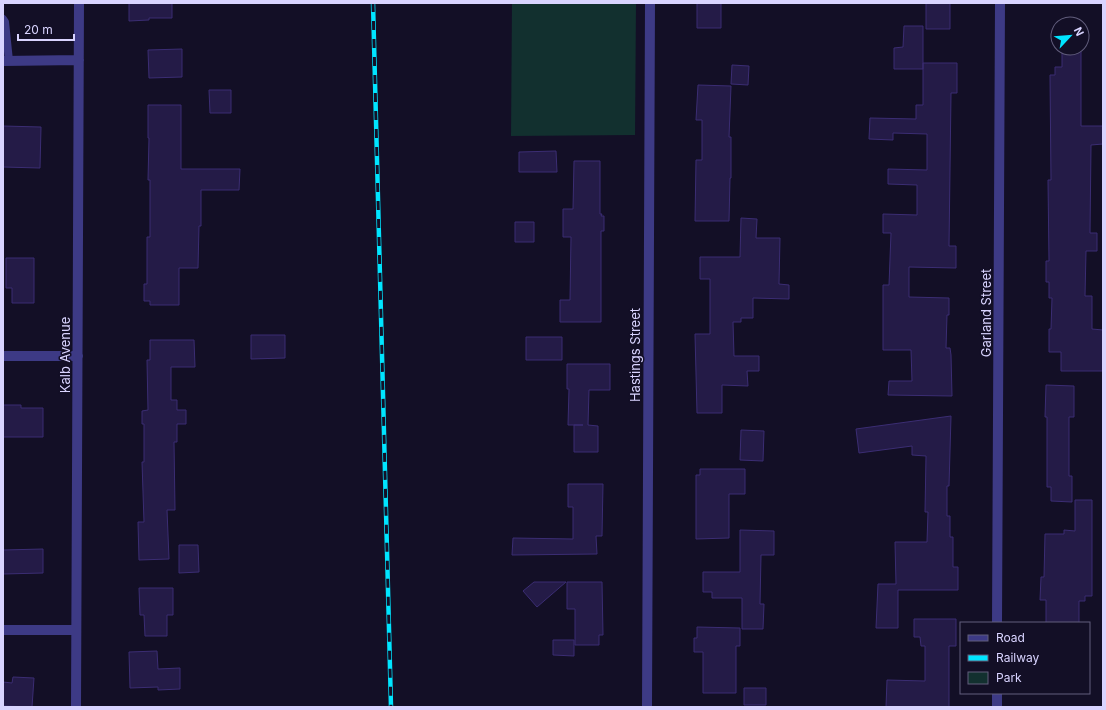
<svg xmlns="http://www.w3.org/2000/svg" width="1106" height="710" font-family="Inter,sans-serif">
  <style>
    .green { fill: #12302f }
    .building { fill: #241b47; stroke: #3b2d73 }
    .lines { fill: none; stroke-linecap: round; stroke-linejoin: round }
    .lane { stroke: #3d3a85; stroke-width: 8 }
    .street { stroke: #3d3a85; stroke-width: 10 }
    .rail-casing { stroke: #00e5ff; stroke-width: 4.5 }
    .rail { stroke: #130f26; stroke-width: 3; stroke-dasharray: 9; stroke-linecap: butt }
    .labels { text-anchor: middle; dominant-baseline: central; stroke-width: 3; stroke-linejoin: round; paint-order: stroke }
    .street-label { font-size: 13px; fill: #d9d4ff; stroke: #130f26 }
  </style>
  <rect width="100%" height="100%" fill="#130f26"/>
  <!-- green -->
  <path class="green" d="M512 3H636L635 135 511 136Z"/>
  <!-- building -->
  <path class="building" d="M129 3H172V18H149V20L129 21Z
    M697 3H721V28H697Z
    M926 3H950V29H926Z
    M904 26H923V69H894V48L903 47Z
    M1062 48H1081V126H1103V144L1091 145 1090 233H1097V251H1086L1085 296H1092V329L1103 330V371H1061V352H1049V329H1051L1052 298H1049V282H1046V261H1049L1048 180H1051L1050 75H1055V67H1062Z
    M182 49V77L149 78 148 50Z
    M923 63H957V93H951L949 246H956V268L909 267V297L949 298V315H947L946 348H950L951 355 952 396 888 395 889 381H912L911 350H883V285H889L891 233H883V214L917 215V185L888 184V169L927 170V134L893 133V140L869 139 870 118 916 119V105H923Z
    M732 65 749 66 748 85 731 84Z
    M698 85 731 86 729 137H731V178H730L729 221H695L696 160H702V120H696Z
    M209 90H231V113H210Z
    M148 105H181V169H240L239 190H201V226H199L198 268H179V305H150V301H144V284H147V237H150V180H148L149 138H148Z
    M3 126 41 127 40 168 3 167Z
    M556 151 557 172H519V152Z
    M574 161H600V214H602L601 216H604V231H601V322H560V300H570L571 237H563V209H573Z
    M741 218 757 219 756 238H780L779 284 789 285V299L753 298V318H741V322H733L734 356H759V371H747L748 386 722 385V413H697L695 334H710V279H700V257H740Z
    M515 222H534V242H515Z
    M6 258H34V303H12V288H6Z
    M251 335H285V358L251 359Z
    M526 337H562V360H526Z
    M150 340H194L195 367H171V400H177V410H186V424H177V442H174L175 510H167L169 559 139 560 138 522H144L142 462H144V424H142V411L148 410 147 360H150Z
    M567 364H610V390H589L588 425 598 426V452H574V425H583H568L569 389H567Z
    M1046 385 1074 386V417H1069V476H1072V502L1051 501V487H1047V417H1045Z
    M3 405H21V408H43V437H3Z
    M951 416 949 486H947V516H950V537H953V567H958V590H898V628H876L878 584H896L895 542H927L928 512H925L926 456 912 455V446L859 453 856 429Z
    M741 430 764 431 763 461 740 460Z
    M700 469H745V494H729V538L696 539V475H700Z
    M568 484H603L602 536H596L597 554 512 555 513 538 573 539V507H568Z
    M1075 500H1092V596H1085V601H1079V623H1046V600H1040L1041 577H1044L1045 534H1064V530L1075 531Z
    M740 530 774 531V555H761L760 604H764L763 629H742V598H712V592H703V572H740Z
    M179 545H198L199 572 179 573Z
    M43 549V573L3 574V550Z
    M534 582H566L537 607 523 591Z
    M567 582H602L603 635H599V645H575V609H567Z
    M139 588H173V615H167V636H145L144 615H140Z
    M914 619H956V646H949V707H886L887 680 925 681V646H921L920 637H914Z
    M697 627 740 628V646H736V693H703V652H694V638H697Z
    M553 640H574V656L553 655Z
    M157 651 158 669 180 668V689L158 690V687L130 688 129 652Z
    M13 677 34 678 32 707 3 706V682L12 683Z
    M744 688H766V705H744Z"/>
  <g class="lines">
    <!-- lane -->
    <path class="lane" d="M3 19 5 22 9 61"/>
    <!-- street -->
    <path class="street" d="M3 61 79 60
      M3 356H78
      M997 623 1000 3
      M3 630H76
      M76 707 79 3
      M647 707 650 3
      M997 707V693"/>
    <!-- rail casing -->
    <g class="rail-casing">
      <path id="rail" d="M373 3 391 707"/>
    </g>
    <!-- rail -->
    <use href="#rail" class="rail"/>
  </g>
  <g class="labels">
    <!-- street labels -->
    <g class="street-label">
      <text transform="translate(986 313) rotate(-90)">Garland Street</text>
      <text transform="translate(65 355) rotate(-90)">Kalb Avenue</text>
      <text transform="translate(635 355) rotate(-90)">Hastings Street</text>
    </g>
  </g>
  <!-- border -->
  <rect width="1106" height="710" fill="none" stroke="#d9d4ff" stroke-width="8"/>
  <!-- legend -->
  <rect x="960" y="622" width="130" height="72" fill="#130f26" stroke="#625e7d"/>
  <rect x="968" y="635" width="20" height="6" fill="#3d3a85" stroke="#625e7d"/>
  <text x="996" y="642" font-size="12" fill="#d9d4ff">Road</text>
  <rect x="968" y="655" width="20" height="6" fill="#00e5ff" stroke="#625e7d"/>
  <text x="996" y="662" font-size="12" fill="#d9d4ff">Railway</text>
  <rect x="968" y="672" width="20" height="12" fill="#12302f" stroke="#625e7d"/>
  <text x="996" y="682" font-size="12" fill="#d9d4ff">Park</text>
  <!-- north arrow -->
  <g transform="translate(1070 36) rotate(64)"><circle r="19" fill="#130f26" stroke="#625e7d"/>
  <path d="M0-3L7 15L0 10L-7 15Z" fill="#00e5ff"/>
  <text y="-6" font-size="11" font-weight="bold" text-anchor="middle" fill="#d9d4ff">N</text>
  </g>
  <!-- scale -->
  <path d="M18 34v6h56v-6" fill="none" stroke="#d9d4ff" stroke-width="2"/>
  <text x="24" y="34" font-size="12" fill="#d9d4ff" stroke="#130f26" stroke-width="3" paint-order="stroke">20 m</text>
</svg>
